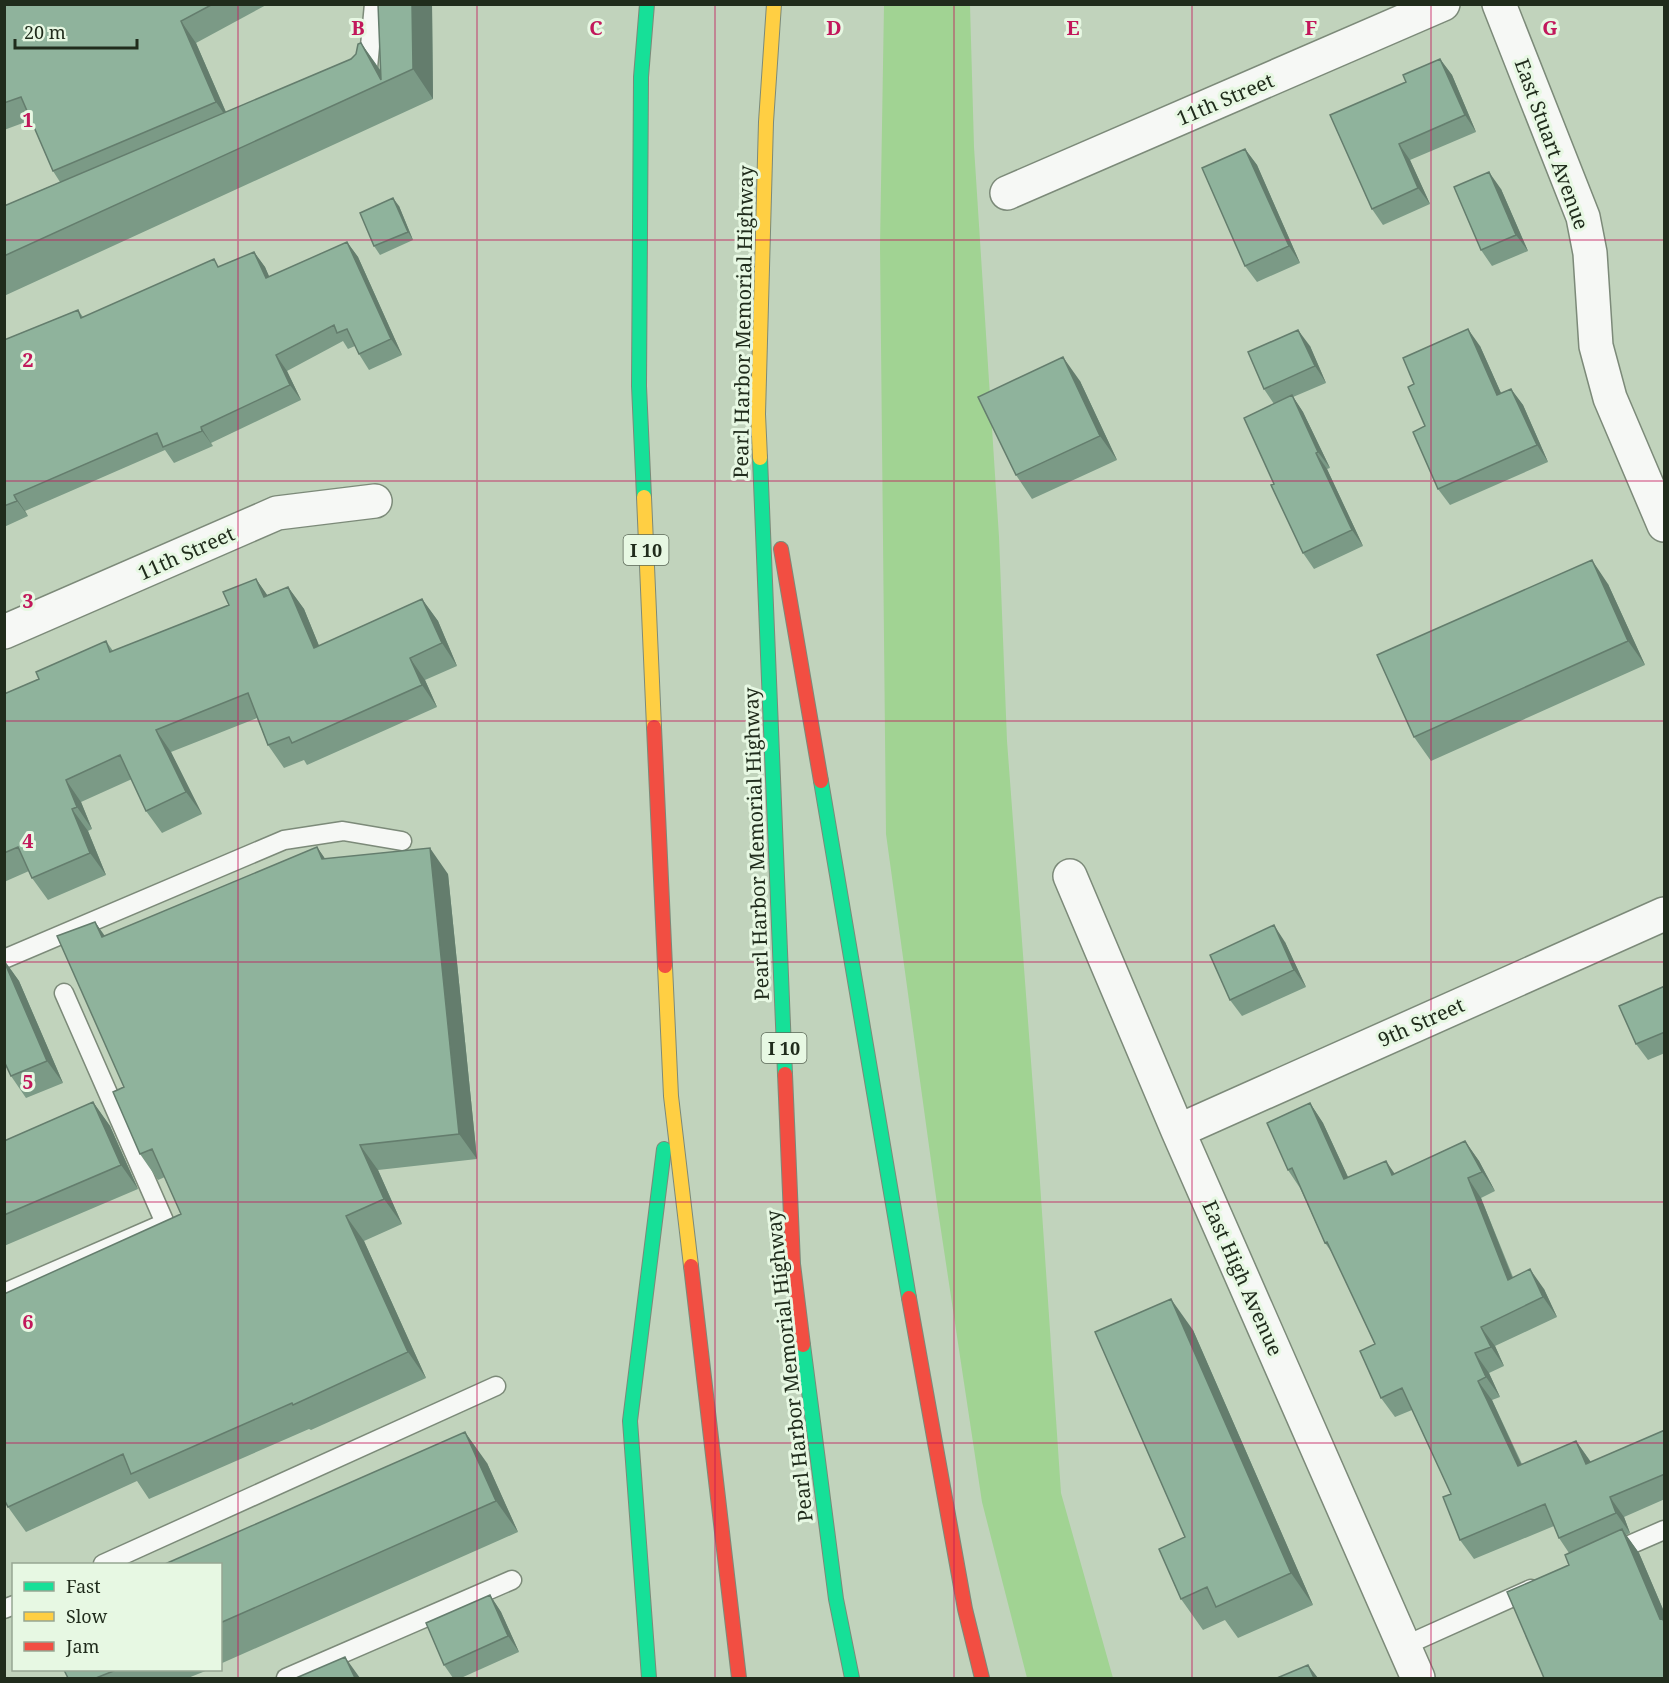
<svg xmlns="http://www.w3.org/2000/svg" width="1669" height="1683" font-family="'Noto Serif',serif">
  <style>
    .green { fill: #a1d393 }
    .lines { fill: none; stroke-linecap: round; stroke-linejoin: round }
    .lane-casing { stroke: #7c8a79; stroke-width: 21 }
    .street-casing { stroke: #7c8a79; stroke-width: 36 }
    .fast-casing { stroke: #7c8a79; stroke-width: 16 }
    .slow-casing { stroke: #7c8a79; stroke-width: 16 }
    .jam-casing { stroke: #7c8a79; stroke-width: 16 }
    .lane { stroke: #f6f8f5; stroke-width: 18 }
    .street { stroke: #f6f8f5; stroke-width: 33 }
    .fast { stroke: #16e098; stroke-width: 14 }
    .slow { stroke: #ffcf43; stroke-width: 14 }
    .jam { stroke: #f24e42; stroke-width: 14 }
    .wall { fill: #7b9a86 }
    .shaded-wall { fill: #647d6d }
    .building { fill: #8fb39c; stroke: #647d6d; stroke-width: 1.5 }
    .grid { fill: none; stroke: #c2185b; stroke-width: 1.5; stroke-opacity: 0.55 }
    .labels { text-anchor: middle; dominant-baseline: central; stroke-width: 6; stroke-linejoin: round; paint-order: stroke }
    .shield { fill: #e7f8e3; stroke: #5c6958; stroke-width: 1.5 }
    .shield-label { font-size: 18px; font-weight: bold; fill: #202c1c }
    .street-label { font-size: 20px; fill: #202c1c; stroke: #e7f8e3 }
    .grid-label { font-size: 20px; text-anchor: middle; font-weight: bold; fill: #c2185b; stroke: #e7f8e3; stroke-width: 6; stroke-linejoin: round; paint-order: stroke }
  </style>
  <rect width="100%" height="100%" fill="#c1d3bc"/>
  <!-- green -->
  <path class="green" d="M884 5H970L974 147 999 537 1007 741 1039 1168 1061 1493 1113 1678H1027L982 1502 937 1204 886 834 880 246Z"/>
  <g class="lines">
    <!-- lane casing -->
    <g class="lane-casing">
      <path id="lane" d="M365 79 367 78 374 4
        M4 959 284 840 343 831 402 841
        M4 1293 165 1223 64 993
        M1611 1553 1664 1530
        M103 1564 496 1386
        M4 1609 14 1605
        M1404 1646 1531 1589
        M286 1678 512 1580"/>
    </g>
    <!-- street casing -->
    <g class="street-casing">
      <path id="street" d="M1499 4 1583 217 1590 253 1596 346 1610 398 1664 525
        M1007 193 1443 4
        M4 632 277 513 375 501
        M1070 876 1178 1131 1418 1678
        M1178 1131 1664 914"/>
    </g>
    <!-- fast casing -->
    <g class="fast-casing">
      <path id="fast" d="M760 458 785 1074
        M644 497 639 386 641 77 647 4
        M821 781 909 1298
        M803 1345 836 1599 852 1678
        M649 1678 630 1421 664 1149"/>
    </g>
    <!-- slow casing -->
    <g class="slow-casing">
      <path id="slow" d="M760 458 758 414 766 122 774 4
        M644 497 654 727
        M665 966 671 1096 691 1266"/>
    </g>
    <!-- jam casing -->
    <g class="jam-casing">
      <path id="jam" d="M781 549 821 781
        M654 727 665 966
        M785 1074 793 1264 803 1345
        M691 1266 739 1678
        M909 1298 965 1609 982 1678"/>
    </g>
    <!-- lane -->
    <use href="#lane" class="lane"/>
    <!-- street -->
    <use href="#street" class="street"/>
    <!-- fast -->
    <use href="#fast" class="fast"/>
    <!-- slow -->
    <use href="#slow" class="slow"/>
    <!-- jam -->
    <use href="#jam" class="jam"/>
  </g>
  <!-- wall -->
  <path class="wall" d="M4 4H268L196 43 226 112 351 59 356 54 361 43 381 71 378 4H432L433 99 4 296V206L60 182 53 171 31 120 4 130Z
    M1440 59 1452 75 1476 132 1410 160 1430 204 1383 225 1372 209 1406 82Z
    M1245 149 1257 165 1300 263 1257 282 1245 266Z
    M1501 189 1528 251 1492 266 1481 250Z
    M399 206 413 240 380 255 374 246Z
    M347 242 358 257 402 355 369 370 359 354 355 346 348 349 343 341 287 371 301 400 211 443 213 446 174 463 165 450 25 511 28 516 4 527V340L78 310 83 317 219 267 254 252 265 267 269 277Z
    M1310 346 1326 383 1293 397 1303 412 1330 468 1327 469 1363 546 1314 569 1303 553 1274 484V404L1264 389Z
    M1480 346 1501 393 1511 389 1523 405 1548 462 1450 505 1438 489 1425 426 1414 384Z
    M1080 381 1117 460 1032 499 1016 475Z
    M256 579 267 595 288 587 304 609 319 646 422 599 438 621 457 666 425 680 437 707 307 765 304 760 284 768 268 745 257 718 171 752 202 814 162 833 146 811 132 779 81 802 92 829 88 831 106 875 48 900 32 878 29 871 4 882V694L39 679 106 641 113 651 229 605Z
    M1608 584 1645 665 1431 761 1414 737Z
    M317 847 325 859 448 874 477 1159 378 1170 402 1224 364 1241 426 1378 311 1430 309 1429 149 1499 137 1481 26 1532 8 1507 181 1214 165 1177 158 1180 140 1154 124 1087 95 922 105 936Z
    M1285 942 1306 987 1242 1016 1230 1000Z
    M4 960 19 981 63 1083 26 1098 11 1076Z
    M1665 986V1053L1648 1060 1636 1044Z
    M93 1102 110 1126 138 1189 4 1246V1141Z
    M1310 1103 1323 1123 1348 1177 1395 1174 1465 1141 1479 1161 1495 1191 1481 1198 1513 1277 1544 1289 1557 1317 1495 1346 1504 1366 1489 1373 1500 1397 1492 1400 1522 1464 1576 1441 1591 1462 1665 1430V1499L1624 1517 1630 1533 1626 1535 1639 1553 1665 1614V1678L1569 1565V1553L1559 1538 1554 1526 1474 1559 1460 1540 1451 1494 1412 1410 1395 1417 1381 1398 1375 1344 1333 1254 1325 1243 1300 1188 1288 1170Z
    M1193 1330 1313 1605 1238 1638 1225 1620 1203 1630 1181 1599 1185 1537Z
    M487 1463 518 1532 220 1664V1564Z
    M490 1595 501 1612 519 1652 461 1678H453L444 1665Z
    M64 1670H208L188 1678H68Z"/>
  <!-- shaded-wall -->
  <path class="shaded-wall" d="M412 4H432L433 99 413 69Z
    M181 21 196 43 231 124 216 102Z
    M361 43 382 73 383 83Z
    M1440 59 1452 75 1476 132 1465 115Z
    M1399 144 1410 160 1430 204 1418 188Z
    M1245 149 1257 165 1300 263 1289 246Z
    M1489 172 1501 189 1528 251 1516 235Z
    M393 198 399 206 413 240 408 232Z
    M347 242 358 257 402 355 391 339Z
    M254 252 265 267 277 294 266 278Z
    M1468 329 1480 346 1509 411 1497 395Z
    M1298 330 1310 346 1326 383 1315 366Z
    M276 355 287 371 301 400 290 385Z
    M1063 357 1080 381 1117 460 1100 436Z
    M1511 389 1523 405 1548 462 1537 445Z
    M1292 395 1303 412 1330 468 1318 452Z
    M201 427 211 443 213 446 202 431Z
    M1316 453 1327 469 1363 546 1352 530Z
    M14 495 25 511 28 516 17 501Z
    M1592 560 1608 584 1645 665 1628 641Z
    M256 579 272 602 264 597Z
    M288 587 304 609 329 670 314 648Z
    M422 599 438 621 457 666 442 643Z
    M410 658 425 680 437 707 422 685Z
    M156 730 171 752 202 814 186 792Z
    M66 780 81 802 92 829 77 807Z
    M72 809 88 831 106 875 90 853Z
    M317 847 335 873 322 859Z
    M430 848 448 874 477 1159 459 1134Z
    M95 922 112 947 102 937Z
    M1274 925 1285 942 1306 987 1294 970Z
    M4 960 19 981 63 1083 47 1061Z
    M93 1102 110 1126 138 1189 121 1165Z
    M1310 1103 1323 1123 1358 1199 1344 1179Z
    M1465 1141 1479 1161 1495 1191 1482 1172Z
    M360 1145 378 1170 402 1224 384 1199Z
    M1386 1161 1399 1180 1392 1175Z
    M1468 1178 1481 1198 1521 1300 1508 1280Z
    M346 1216 364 1241 426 1378 408 1352Z
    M1530 1269 1544 1289 1557 1317 1543 1297Z
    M1171 1299 1193 1330 1313 1605 1291 1573Z
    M1481 1327 1495 1346 1504 1366 1491 1347Z
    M1475 1353 1489 1373 1500 1397 1486 1377Z
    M1478 1381 1492 1400 1531 1486 1518 1466Z
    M465 1432 487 1463 518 1532 496 1501Z
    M1576 1441 1590 1461 1600 1484 1586 1464Z
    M1610 1497 1624 1517 1630 1533 1616 1513Z
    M1622 1529 1639 1553 1665 1614V1625L1660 1619Z
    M490 1595 501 1612 519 1652 508 1636Z
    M345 1657 360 1678H355Z
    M1308 1665 1318 1678H1314Z"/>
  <!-- building -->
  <path class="building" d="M4 4H213L181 21 216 102 53 171 21 97 4 103Z
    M378 4H412L413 69 4 256V206L351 59 356 54 358 44 361 43 381 80Z
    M1440 59 1465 115 1399 144 1418 188 1372 209 1330 115 1406 82 1403 75Z
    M1245 149 1289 246 1245 266 1202 168Z
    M1489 172 1516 235 1481 250 1454 187Z
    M393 198 408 232 374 246 360 213Z
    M347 242 391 339 359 354 347 329 337 333 334 325 276 355 290 385 201 427 202 431 163 447 157 433 14 495 17 501 4 506V340L78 310 81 318 214 259 218 267 254 252 266 278Z
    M1468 329 1497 395 1511 389 1537 445 1438 489 1413 432 1425 426 1408 387 1414 384 1403 358Z
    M1298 330 1315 366 1264 389 1248 352Z
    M1063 357 1100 436 1016 475 978 397Z
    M1292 395 1318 452 1316 453 1352 530 1303 553 1271 485 1274 484 1244 418Z
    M1592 560 1628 641 1414 737 1377 655Z
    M256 579 264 597 288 587 314 648 422 599 442 643 410 658 422 685 292 743 289 737 268 745 248 693 156 730 186 792 146 811 120 755 66 780 77 807 72 809 90 853 32 878 18 847 4 853V694L39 679 36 672 106 641 110 652 229 605 223 592Z
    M317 847 322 859 430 848 459 1134 360 1145 384 1199 346 1216 408 1352 293 1405 292 1403 131 1474 123 1454 8 1507 4 1499V1294L181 1214 152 1149 140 1154 113 1092 124 1087 57 936 95 922 102 937Z
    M1274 925 1294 970 1230 1000 1210 955Z
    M4 961 47 1061 11 1076 4 1061Z
    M1665 986V1032L1636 1044 1619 1006Z
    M93 1102 121 1165 4 1215V1141Z
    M1310 1103 1344 1179 1386 1161 1392 1175 1465 1141 1482 1172 1468 1178 1508 1280 1530 1269 1543 1297 1481 1327 1491 1347 1475 1353 1486 1377 1478 1381 1518 1466 1576 1441 1586 1464 1665 1430V1474L1610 1497 1616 1513 1559 1538 1545 1504 1460 1540 1443 1497 1451 1494 1402 1388 1381 1398 1360 1351 1375 1344 1327 1242 1325 1243 1292 1168 1288 1170 1267 1123Z
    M1171 1299 1291 1573 1216 1607 1207 1587 1181 1599 1159 1549 1185 1537 1095 1332Z
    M465 1432 496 1501 220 1623V1564H165Z
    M1622 1529 1660 1619 1662 1618 1665 1623V1678H1544L1507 1592 1569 1565 1565 1555Z
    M490 1595 508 1636 444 1665 426 1623Z
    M345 1657 355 1678H296Z
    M1308 1665 1314 1678H1277Z
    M64 1670H116L96 1678H68Z"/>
  <!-- grid -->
  <path class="grid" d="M238 4V1678M477 4V1678M715 4V1678M954 4V1678M1192 4V1678M1431 4V1678M4 240H1664M4 481H1664M4 721H1664M4 962H1664M4 1202H1664M4 1443H1664"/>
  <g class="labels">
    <!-- shield labels -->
    <g class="shield">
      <rect x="623.5" y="535" width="45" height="30" rx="4.5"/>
      <rect x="761.5" y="1033" width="45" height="30" rx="4.5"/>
    </g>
    <g class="shield-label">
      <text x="646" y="550">I 10</text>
      <text x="784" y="1048">I 10</text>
    </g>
    <!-- street labels -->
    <g class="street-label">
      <text transform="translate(1225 99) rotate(-23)">11th Street</text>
      <text transform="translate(1552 144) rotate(70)">East Stuart Avenue</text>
      <text transform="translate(743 322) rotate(-89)">Pearl Harbor Memorial Highway</text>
      <text transform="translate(186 553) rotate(-24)">11th Street</text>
      <text transform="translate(756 844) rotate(-92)">Pearl Harbor Memorial Highway</text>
      <text transform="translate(1421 1022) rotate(-24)">9th Street</text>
      <text transform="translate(1243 1278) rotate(66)">East High Avenue</text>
      <text transform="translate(789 1366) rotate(-96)">Pearl Harbor Memorial Highway</text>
    </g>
  </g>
  <g class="grid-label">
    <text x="358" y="35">B</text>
    <text x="596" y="35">C</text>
    <text x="834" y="35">D</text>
    <text x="1073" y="35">E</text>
    <text x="1311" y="35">F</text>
    <text x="1550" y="35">G</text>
    <text x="28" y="127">1</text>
    <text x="28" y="367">2</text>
    <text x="28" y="608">3</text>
    <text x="28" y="848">4</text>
    <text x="28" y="1089">5</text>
    <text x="28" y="1329">6</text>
  </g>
  <!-- border -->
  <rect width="1669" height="1683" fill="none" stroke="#202c1c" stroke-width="12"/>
  <!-- legend -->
  <rect x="12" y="1563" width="210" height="108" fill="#e7f8e3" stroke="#97a693" stroke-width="1.5"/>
  <rect x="24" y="1582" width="30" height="9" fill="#16e098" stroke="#97a693" stroke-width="1.5"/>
  <text x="66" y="1593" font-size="18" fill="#202c1c">Fast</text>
  <rect x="24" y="1612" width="30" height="9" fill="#ffcf43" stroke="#97a693" stroke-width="1.5"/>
  <text x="66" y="1623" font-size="18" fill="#202c1c">Slow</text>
  <rect x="24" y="1642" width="30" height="9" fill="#f24e42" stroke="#97a693" stroke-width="1.5"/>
  <text x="66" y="1653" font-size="18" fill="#202c1c">Jam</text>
  <!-- scale -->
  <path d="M15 39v9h122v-9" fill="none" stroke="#202c1c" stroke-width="3"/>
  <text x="24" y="39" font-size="18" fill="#202c1c" stroke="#e7f8e3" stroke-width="4.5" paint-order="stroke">20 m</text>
</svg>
